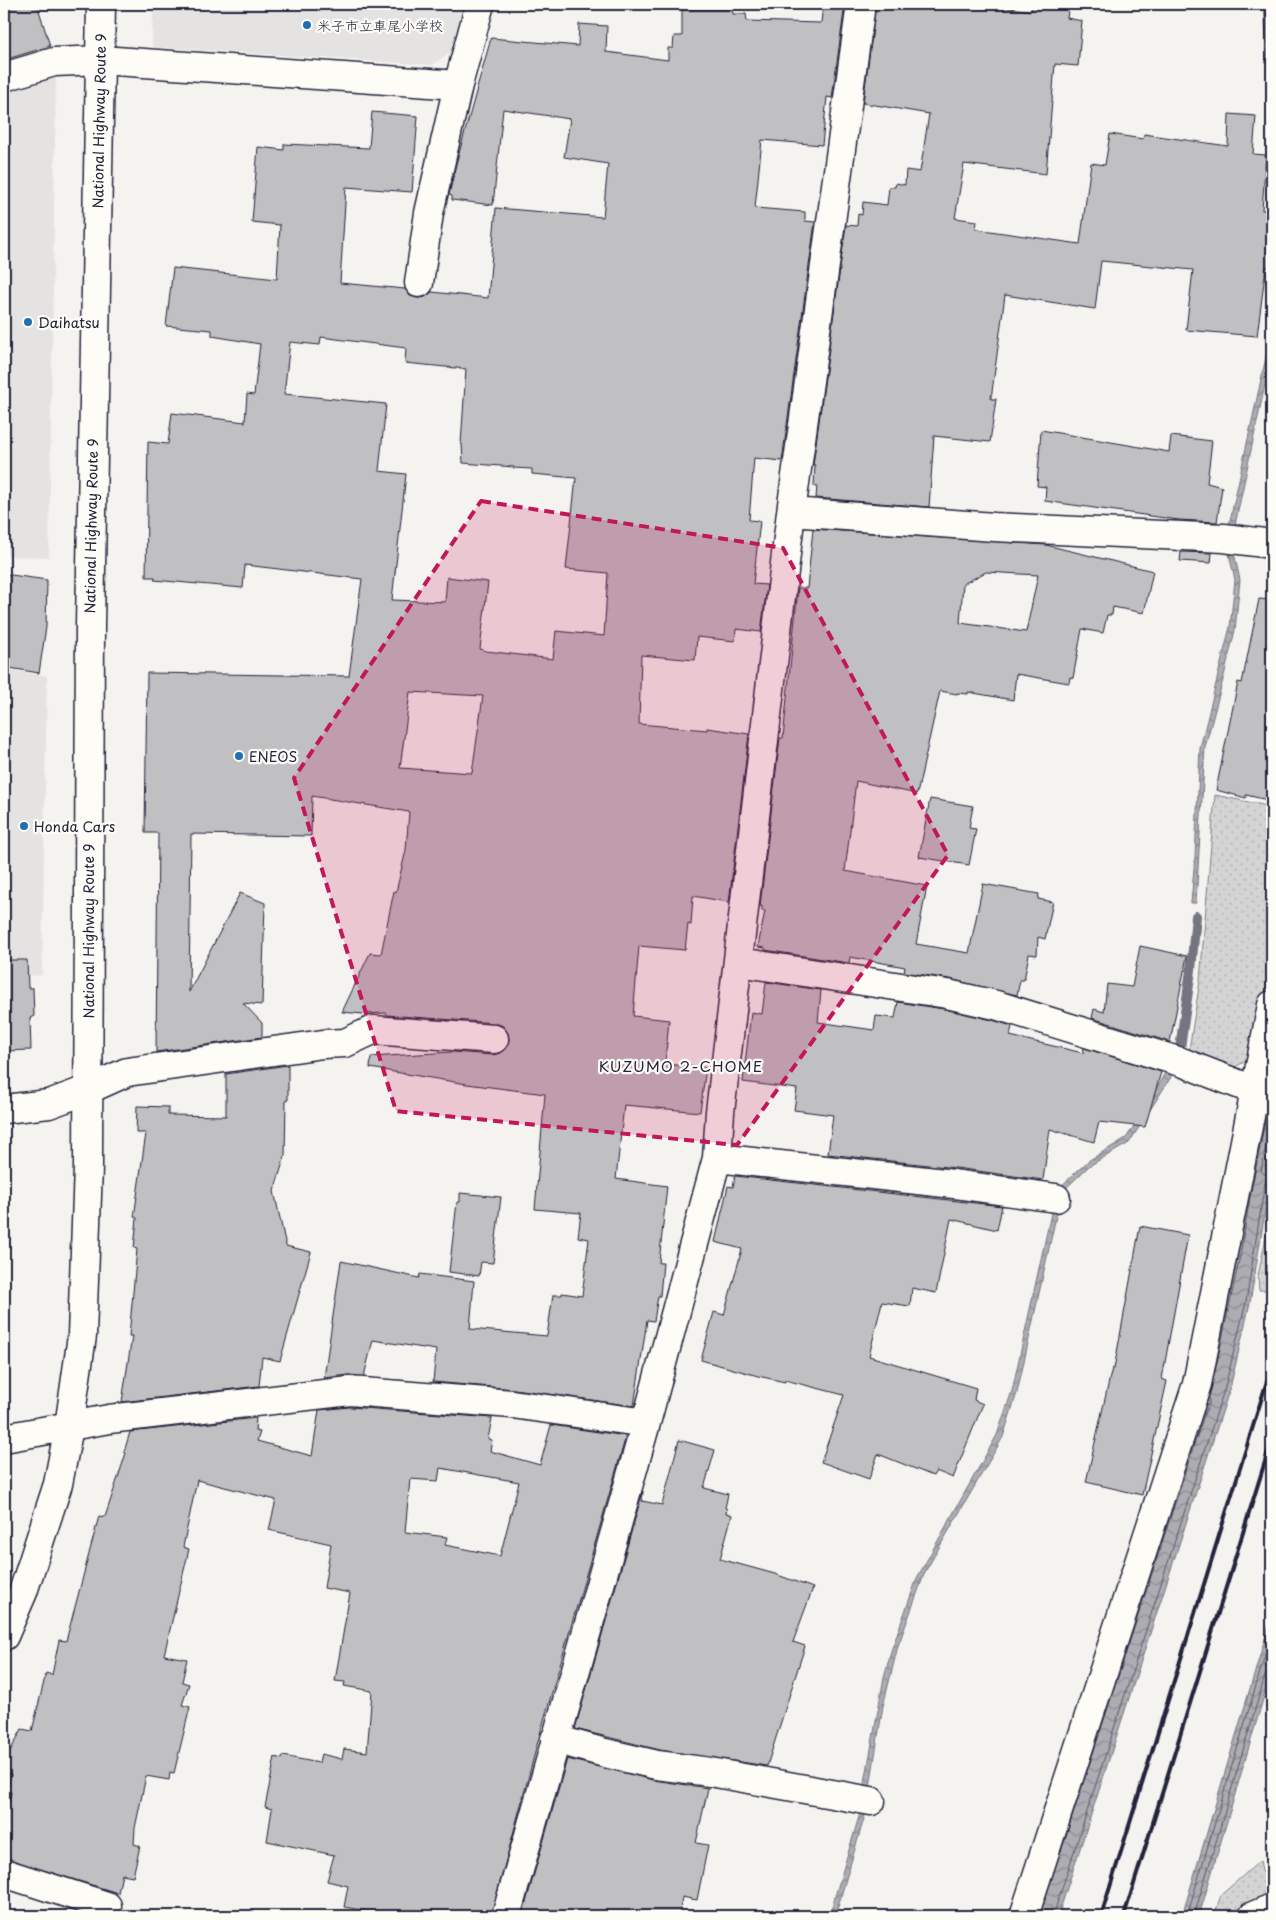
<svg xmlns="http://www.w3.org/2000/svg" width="1276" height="1920" font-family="'Playpen Sans','Klee One',sans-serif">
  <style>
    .built { fill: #e4e3e2 }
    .grass { fill: url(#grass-dots); stroke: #7c7b88 }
    .water { fill: url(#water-waves); stroke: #757582 }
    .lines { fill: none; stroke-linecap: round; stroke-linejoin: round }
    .shore { stroke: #59596b; stroke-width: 1 }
    .stream { stroke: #757582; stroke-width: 10 }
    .building { fill: #c0bfc2; stroke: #22223b; fill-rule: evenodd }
    .minor-casing { stroke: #22223b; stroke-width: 31 }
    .highway-casing { stroke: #22223b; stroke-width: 31 }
    .minor { stroke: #fdfcf7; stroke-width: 28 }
    .highway { stroke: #fdfcf7; stroke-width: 28 }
    .rail { stroke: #22223b; stroke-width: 4 }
    .marked { fill: #c2185b; fill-opacity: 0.2; stroke: #c2185b; stroke-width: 4; stroke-dasharray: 10 6; stroke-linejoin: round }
    .poi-dot { fill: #1f6fb2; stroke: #fdfcf7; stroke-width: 2 }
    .labels { text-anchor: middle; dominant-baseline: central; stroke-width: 4.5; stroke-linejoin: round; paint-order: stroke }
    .poi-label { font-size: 14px; fill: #22223b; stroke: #fdfcf7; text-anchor: start }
    .street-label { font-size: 14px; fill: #22223b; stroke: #fdfcf7 }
    .neighbourhood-label { font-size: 15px; letter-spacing: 1px; fill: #22223b; stroke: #fdfcf7 }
  </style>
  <defs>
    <pattern id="grass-dots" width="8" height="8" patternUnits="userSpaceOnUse" patternTransform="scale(1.25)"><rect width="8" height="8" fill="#d5d4d5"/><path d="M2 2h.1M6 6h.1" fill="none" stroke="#b7b6b8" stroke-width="1.8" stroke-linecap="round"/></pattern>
    <pattern id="water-waves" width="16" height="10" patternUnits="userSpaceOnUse" patternTransform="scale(1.25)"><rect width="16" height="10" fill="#acacb2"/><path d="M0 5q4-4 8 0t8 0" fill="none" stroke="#8c8c92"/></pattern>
  </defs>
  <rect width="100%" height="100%" fill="#f4f3ef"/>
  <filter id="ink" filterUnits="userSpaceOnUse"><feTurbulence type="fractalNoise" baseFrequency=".02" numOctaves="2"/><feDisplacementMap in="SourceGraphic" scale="10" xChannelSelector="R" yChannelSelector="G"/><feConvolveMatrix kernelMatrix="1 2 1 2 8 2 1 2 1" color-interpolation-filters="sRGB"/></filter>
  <g filter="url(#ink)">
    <!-- built -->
    <path class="built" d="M153 4H466L455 50 432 65 152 47Z
      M56 74 49 557 4 556V89Z
      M4 669 47 676 42 975 4 978Z"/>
    <!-- grass -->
    <path class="grass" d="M1215 795 1272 807V959L1253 1057 1235 1067 1189 1050 1200 981Z
      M1272 1208V1290H1259L1258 1276Z
      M1260 1861 1271 1916H1214L1221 1895Z"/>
    <!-- water -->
    <path class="water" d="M1264 4H1271L1272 143Z
      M1272 316V352L1235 525H1229L1268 348Z
      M1233 548 1240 580 1235 630 1224 676 1205 747 1196 903H1191L1195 857 1200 748 1230 627 1235 580 1228 550Z
      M1272 1054V1170L1250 1303 1230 1388 1058 1916H1034L1074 1797Z
      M1167 1069 1172 1071 1171 1077 1129 1143 1089 1166 1064 1190 1059 1188 1088 1161 1126 1138 1145 1110Z
      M1052 1209 1057 1212 1017 1393 1003 1437 925 1572 898 1646 883 1706 869 1793H863L884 1677 891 1651 917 1578 997 1435 1012 1391Z
      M1272 1615V1669L1199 1916H1182Z
      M861 1810 866 1812 835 1916H829Z"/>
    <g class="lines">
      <!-- shore -->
      <path class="shore" d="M1269 4 1272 57
        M1272 1116 1261 1171 1264 1174 1272 1172
        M1215 1372 1240 1256 1251 1192 1270 1097
        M1059 1857 1205 1412 1209 1405V1396
        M1053 1916 1225 1387 1246 1302 1265 1183 1268 1179 1272 1178
        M1187 1916 1272 1632
        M1194 1916 1265 1676 1268 1672 1272 1671"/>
      <!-- stream -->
      <path class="stream" d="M1180 1048 1191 970 1196 916"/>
    </g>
    <!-- building -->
    <path class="building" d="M4 4H37L50 46 4 60Z
      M823 4H845L832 98 827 97 822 145 762 140 755 208 805 212V221L815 222 782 461 754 458 749 520 760 521 753 584 767 585 761 632 736 629 735 641 697 637 695 660 641 655 639 724 707 730V728L749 734 729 902 693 896 691 925 688 924 685 950 639 946 633 1016 669 1020 665 1064 706 1068 700 1112 624 1105 616 1179 667 1186 659 1263H663L660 1296H658L654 1321 647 1320 634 1406 514 1389 433 1382 436 1350 373 1340 364 1376 348 1375 324 1378 341 1261 419 1278 420 1274 474 1281 470 1329 547 1336 553 1295H562V1293L582 1296 589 1239 578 1237 581 1213 535 1209 545 1094 467 1084 370 1068 371 1057 452 1052 493 1055 500 1053 507 1048 509 1041 508 1033 503 1026 495 1023 387 1015 386 1013 363 1014 342 1012 370 953 381 954 394 891 396 892 406 850 409 812 312 796 311 836 191 834 189 992 240 893 265 903 262 1005 243 1003 262 1023V1037L156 1052 158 833H145L147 673 349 676 362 579 245 565 243 588 154 580 155 577H146L148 442 168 444 172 413 245 422 247 394 254 395 260 344 212 336V330L166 326 173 268 277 279 280 225 252 222 258 147 284 150V144L369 148 372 112 418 116 412 192 346 187 340 283 405 289 410 296 417 298 425 297 432 292 488 298 496 208 603 217 608 164 564 157 570 119 503 109 493 205 452 200V196L449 195 456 164 491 38 578 46 579 24 607 26 606 52 668 60V48H673L674 36H682V10H732L733 14H746L747 21 821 23ZM321 337 406 348 405 363 466 369 461 444H462L463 463 514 467 513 468 532 469V474L576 478 566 569 608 573 604 636 556 631 553 659 486 651 480 649 488 582 447 577 445 602 392 600 406 474 379 471 386 404 284 394 290 342 320 345ZM410 692 483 696 472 773 400 768Z
      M876 4H982L1031 11 1032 4H1069L1067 18 1082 21 1078 66 1055 64 1046 174 964 164 955 218 977 221 976 229 1080 244 1091 163 1105 165 1110 134 1143 139 1144 134 1228 146 1229 114 1256 116 1253 154 1266 155 1262 210H1272V267H1266L1257 336 1186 330 1193 270 1101 261 1095 309 1005 295 991 399H996L990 442 934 436 929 507 816 498 817 486H814L815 465H813L846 225 857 226 858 214 862 215 863 202 887 205 889 187H895L896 183 905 185 906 170 920 172 929 114 863 103Z
      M1041 430 1169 452 1171 436 1212 441 1207 483 1222 487 1217 522 1179 520 1045 501 1046 487 1037 486Z
      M813 529 1046 545 1153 571 1144 613 1113 607 1112 615H1107L1103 633 1082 629 1073 678 1070 677 1069 683 1016 674 1013 700 968 692V694L957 693V694L940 691 917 794 856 781 845 871 927 886 916 944 969 953 983 884 1039 894 1038 899 1053 902 1045 939 1038 937 1037 955 1029 954 1024 980H1020L1017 995 950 979 904 972 905 967 850 957 849 963 765 950V948L758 947 765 911H762V906H760L780 738H783L798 588H807ZM986 572 1038 575 1026 632 960 623 963 584Z
      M1181 552 1212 553 1211 563 1180 561Z
      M4 574 47 580 46 627 39 673 4 667Z
      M1259 599 1272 600V801L1246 795V798L1216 790 1238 682 1242 683Z
      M930 799 973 806 969 828 976 829 969 865 919 857Z
      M1140 946 1187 956 1170 1042 1092 1018 1094 1009 1104 1012 1107 984 1132 987Z
      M4 960H27L28 988H33L34 1016 30 1018 31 1050 4 1051Z
      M766 982 821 990 818 1022 874 1030 876 1016 895 1018 898 1002 944 1009 992 1020 1012 1026 1010 1036 1083 1053 1084 1048 1161 1072 1145 1127 1099 1122 1094 1142 1050 1129 1043 1180 956 1168 828 1154 833 1115 794 1110 797 1089 743 1082 751 1012 762 1014Z
      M288 1065V1100H286L285 1156 274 1191 286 1246 311 1252 280 1361 262 1357 259 1386 122 1402 132 1336H129L137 1249 134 1248 137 1218 134 1217 146 1133H136L137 1106 168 1107V1115L226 1116V1074Z
      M735 1176 1002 1206 997 1230 951 1219 936 1293 912 1288 910 1306 882 1302 869 1356 976 1388 974 1400 983 1404 953 1478 936 1471 933 1476 878 1454 869 1479 821 1462 844 1395 785 1380V1382L758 1376 701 1360 714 1312 724 1315 742 1249 715 1242 728 1186 733 1187Z
      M460 1193 501 1197 493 1263 481 1262 479 1276 449 1272 457 1202H460Z
      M1140 1226 1188 1235 1162 1379 1167 1381 1142 1495 1086 1482 1112 1368 1114 1369Z
      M350 1407 492 1418 488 1439 492 1440 490 1451 540 1465 551 1425 626 1436 540 1734 491 1916H394L344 1907 348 1886 327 1881 334 1855 267 1841 272 1809 265 1807 275 1757 282 1759 283 1756 319 1763 321 1754 342 1759 344 1749 367 1752 372 1691 344 1686 345 1682 335 1681 350 1593 324 1588 331 1544 269 1530 276 1500 197 1480 183 1547 189 1549 164 1655 187 1659 182 1682 189 1684 182 1705 190 1707 174 1773 170 1772 169 1780 146 1776 135 1828 134 1844 140 1846 133 1876 122 1874 118 1893 4 1858V1824L11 1792H7L11 1774 4 1773V1762L22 1729 32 1731 46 1673 52 1675 59 1640 66 1641 99 1516 105 1517 126 1453 124 1452 130 1432 256 1418 255 1431 260 1432 257 1441 312 1456 319 1410ZM440 1468 519 1482 500 1556 445 1545 447 1537 405 1532 410 1479 438 1481Z
      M679 1440 715 1450 704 1488 728 1494 725 1508 727 1509 726 1513 732 1515 720 1559 775 1574 813 1588 793 1642 805 1646 767 1766 660 1750 575 1729 643 1491 642 1501 662 1505Z
      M567 1759 653 1780 708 1788 696 1843 708 1845 697 1900 682 1897 679 1916H522Z"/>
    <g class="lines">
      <!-- minor casing -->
      <g class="minor-casing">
        <path id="minor" d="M4 77 54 62 101 60 458 85
          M419 283 429 213 458 85 480 4
          M791 512 994 527 1224 538 1272 544
          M739 962 947 994 996 1005 1184 1063 1256 1091
          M4 1109 49 1104 87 1090 127 1072 323 1044 345 1043 373 1030 494 1039
          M717 1158 954 1184 1056 1198
          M4 1438 109 1419 350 1391 512 1404 646 1423
          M555 1739 605 1753 657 1765 710 1772 871 1801
          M4 1873 107 1906
          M506 1916 646 1423 717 1158 720 1112 791 512 861 4
          M1024 1916 1197 1384 1272 1005
          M1253 1916 1272 1908"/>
      </g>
      <!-- highway casing -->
      <g class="highway-casing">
        <path id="highway" d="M4 1636 23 1592 58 1484 69 1427 82 1336 88 1167 90 626 101 4"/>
      </g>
      <!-- minor -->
      <use href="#minor" class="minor"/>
      <!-- highway -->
      <use href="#highway" class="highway"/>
      <!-- rail -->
      <path class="rail" d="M1101 1916 1272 1365
        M1124 1916 1272 1439"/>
    </g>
  </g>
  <!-- marked area -->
  <path class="marked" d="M481 501 783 548 948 855 737 1145 396 1111 294 778Z"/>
  <!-- markers -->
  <g class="poi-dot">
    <circle cx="307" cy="25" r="5"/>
    <circle cx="28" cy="322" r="5"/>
    <circle cx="239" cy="756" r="5"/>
    <circle cx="24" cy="826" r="5"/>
  </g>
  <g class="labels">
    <!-- poi labels -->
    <g class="poi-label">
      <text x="317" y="25">米子市立車尾小学校</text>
      <text x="38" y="322">Daihatsu</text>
      <text x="249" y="756">ENEOS</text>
      <text x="34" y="826">Honda Cars</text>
    </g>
    <!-- street labels -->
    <g class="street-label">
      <text transform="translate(99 121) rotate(-89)">National Highway Route 9</text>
      <text transform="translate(91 526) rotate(-89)">National Highway Route 9</text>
      <text transform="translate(88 931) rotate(-90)">National Highway Route 9</text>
    </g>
    <!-- neighbourhood labels -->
    <g class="neighbourhood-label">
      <text x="681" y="1065">KUZUMO 2-CHOME</text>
    </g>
  </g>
  <!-- margin -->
  <rect width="1276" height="1920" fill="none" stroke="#fdfcf7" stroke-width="20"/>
  <rect x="10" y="10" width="1256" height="1900" fill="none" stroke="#22223b" stroke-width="2" filter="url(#ink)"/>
</svg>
